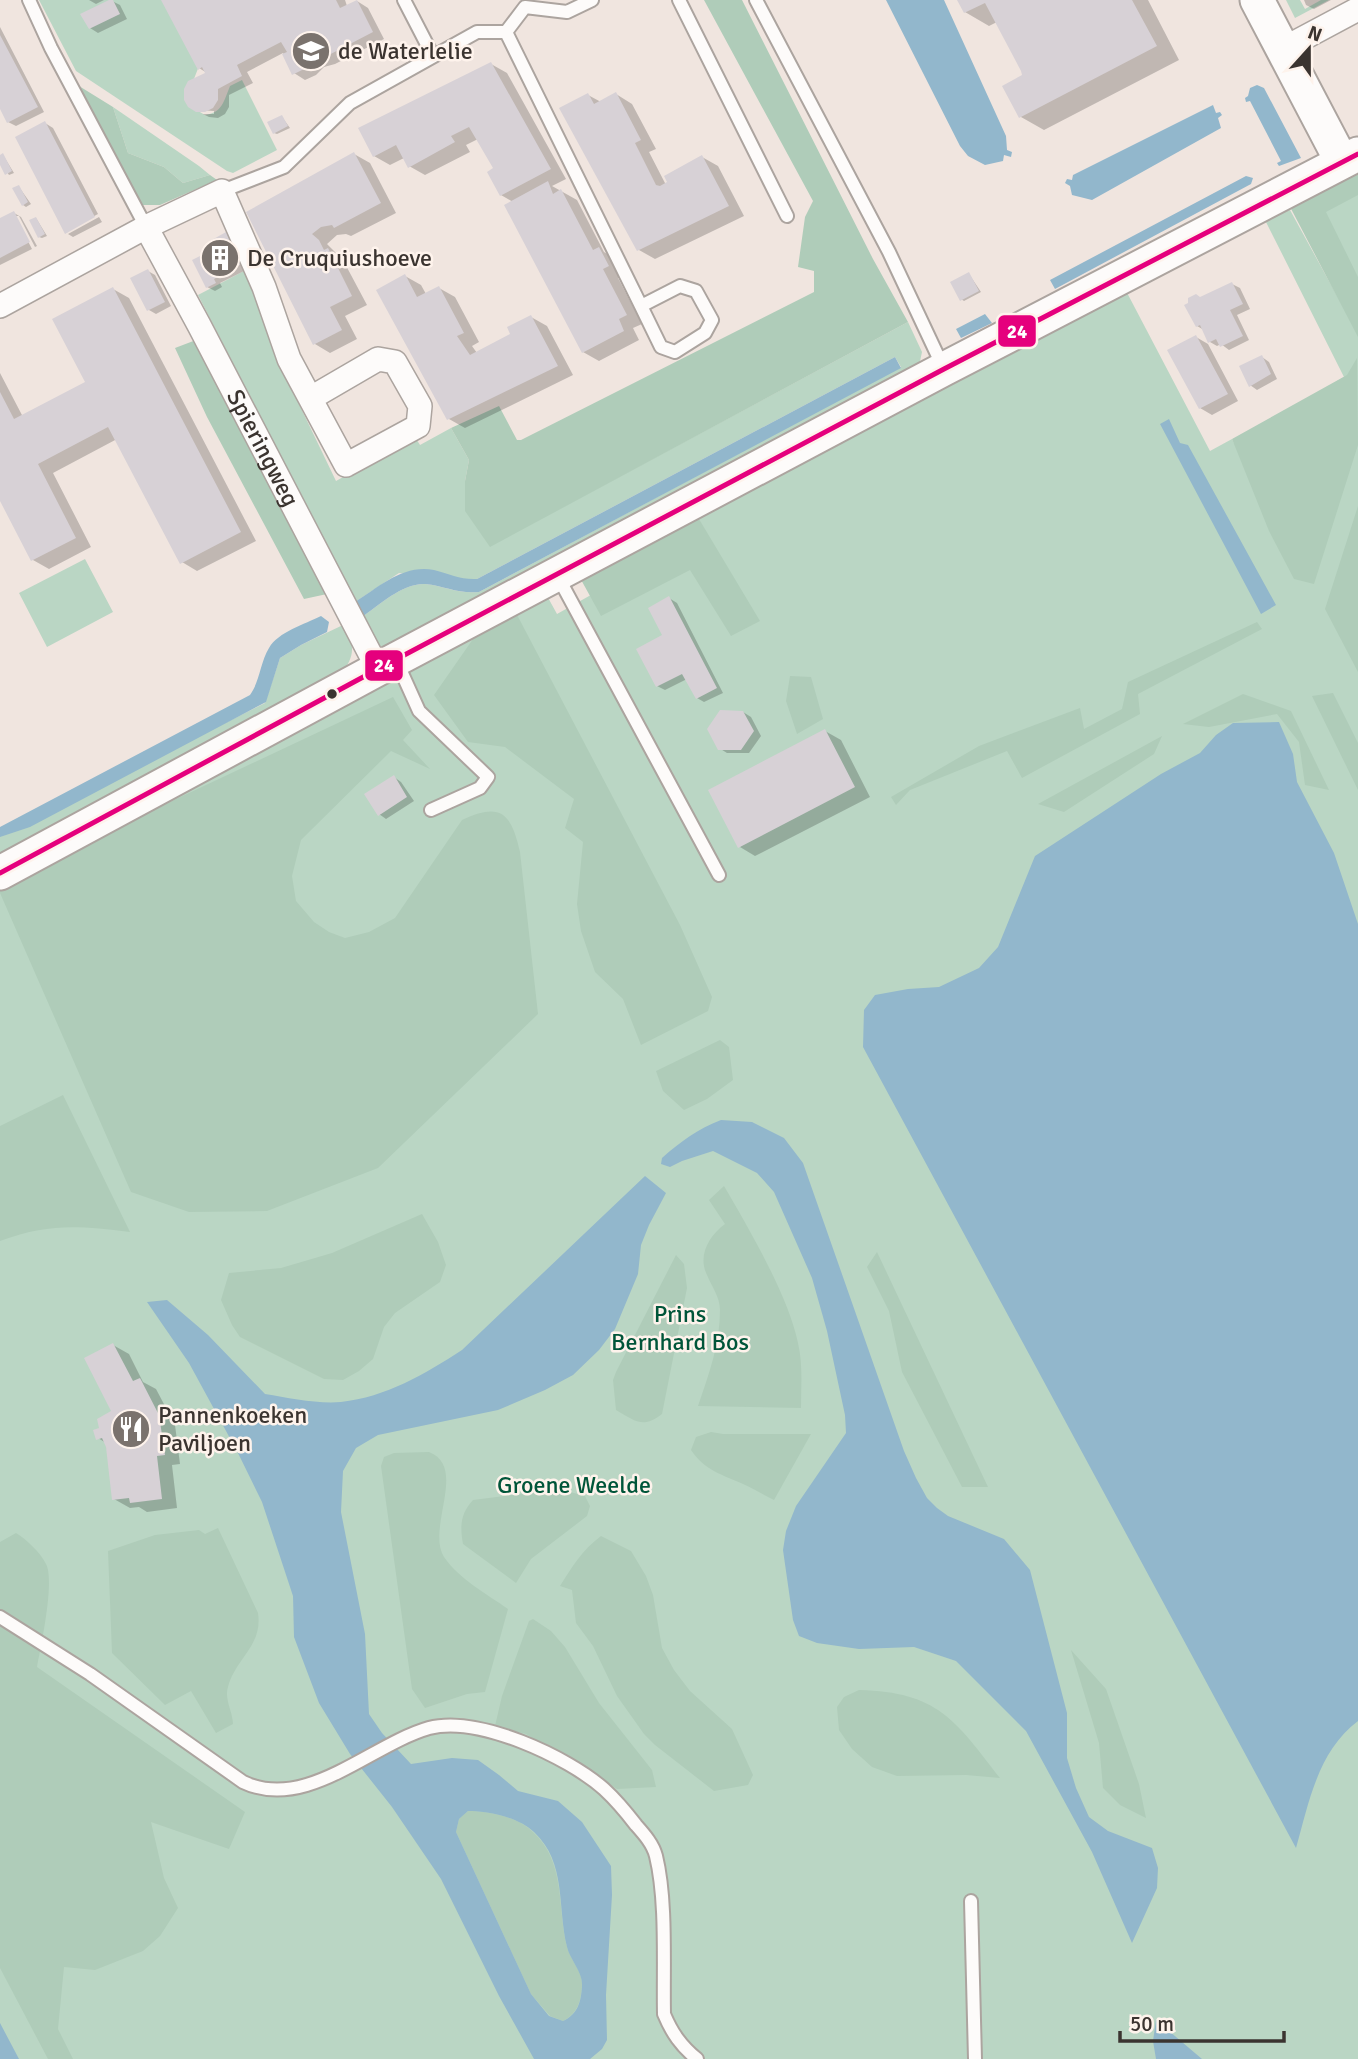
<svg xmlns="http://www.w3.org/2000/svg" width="1358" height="2059" font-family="Signika,sans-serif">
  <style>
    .green { fill: #bad6c4 }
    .forest { fill: #afccb9 }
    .water { fill: #92b7cc; fill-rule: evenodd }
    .shadow { fill: #0003 }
    .building { fill: #d7d1d6 }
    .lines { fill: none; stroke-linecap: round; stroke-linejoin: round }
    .lane-casing { stroke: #aca49f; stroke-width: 16 }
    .street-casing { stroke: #aca49f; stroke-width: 26 }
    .secondary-casing { stroke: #aca49f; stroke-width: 37 }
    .lane { stroke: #fdfbfa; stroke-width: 12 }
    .street { stroke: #fdfbfa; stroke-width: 23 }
    .secondary { stroke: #fdfbfa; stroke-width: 33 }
    .bus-1-casing { stroke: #fef3ec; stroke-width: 10 }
    .bus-1 { stroke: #e5007d; stroke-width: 5 }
    .bus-dot { fill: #3b3430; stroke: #fef3ec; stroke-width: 2.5 }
    .labels { text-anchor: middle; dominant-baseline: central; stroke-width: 5; stroke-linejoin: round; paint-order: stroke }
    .poi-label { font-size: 24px; fill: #3b3430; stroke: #fef3ec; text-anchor: start }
    .street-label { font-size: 24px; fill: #3b3430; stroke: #fef3ec }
    .park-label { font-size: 24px; fill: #005539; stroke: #fef3ec }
    .line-badge { stroke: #fef3ec; stroke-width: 2.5 }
    .badge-label { font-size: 19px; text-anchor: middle; font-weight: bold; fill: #fff }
  </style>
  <rect width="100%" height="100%" fill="#f0e5df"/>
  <!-- green -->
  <path class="green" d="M39 0H166L199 66 190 89 193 108 205 115C222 113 224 101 230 86L242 80 277 150 233 173 227 171 76 71Z
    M1286 0H1300L1305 9 1321 0H1329L1295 18Z
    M113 107 199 166 210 175 183 183 164 167 128 153Z
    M1358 170V324L1292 204Z
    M1290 210 1358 334V2059H0V890L546 594 557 614 705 531 696 514 1124 287 1210 451 1232 439 1234 443 1344 377 1265 220Z
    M246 270 272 348 336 481 415 437 420 445 451 428 469 460 465 481 490 546 908 322 922 352 919 366 397 649 378 646 362 617C379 605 403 583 425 584 445 586 457 594 479 592L901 367 895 357 477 579 464 580 399 573 355 602 198 295Z
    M85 559 113 612 47 647 19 593Z
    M343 625C356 644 355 658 340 675L0 856V836L265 703 280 658 301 645Z"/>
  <!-- forest -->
  <path class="forest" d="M704 0H742L873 259 908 322 490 547 465 511V481L469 460 451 428 499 406 517 440H521L814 292V271L798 267 805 217 813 201Z
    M79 86 113 107 128 153 164 167 183 183 210 175 217 180 160 205H140Z
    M1358 165V195L1326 212 1358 277V337L1287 201Z
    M196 340 327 594 304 599 207 417 175 348Z
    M1357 358 1358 445 1314 584 1294 579 1269 531 1232 439 1347 375Z
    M1358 506V672L1325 609Z
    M696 514 760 621 731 636 690 570 601 616 579 576Z
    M515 611 680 925 712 997 708 1011 641 1045 623 999 595 972 581 931 577 904 583 842 565 828 574 799 505 747 468 742 434 695 480 629Z
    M1257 622 1262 629 1138 694 1140 714 1022 778 1007 751 910 790 896 805 891 797 979 746 1080 708 1084 729 1122 709 1128 682Z
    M790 676 811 677 823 719 797 734 786 701Z
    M1333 693 1358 743V790L1312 696Z
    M1243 694 1291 711 1329 790 1305 785 1299 742 1277 714 1209 727 1183 724Z
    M393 697 412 730 403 740 430 769 391 751 301 840 292 876 296 901 314 922 329 932 345 938 369 932 395 918 462 820C501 802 511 813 520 852L538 1014 378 1168 267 1211 189 1212 131 1192 0 893V885L53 857Z
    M1162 736 1154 754 1064 812 1038 804Z
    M720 1040 729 1047 733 1080 707 1099 684 1110 663 1091 656 1071Z
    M63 1095 130 1232C78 1226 50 1223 0 1241V1126Z
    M724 1186C749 1229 788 1295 798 1343 803 1364 801 1386 801 1408L698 1406C709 1374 720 1344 720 1310 720 1297 712 1287 707 1275 697 1255 710 1235 725 1224L709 1200Z
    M422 1214 438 1242 446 1265 440 1282 395 1313 384 1327 373 1359 359 1371 343 1380 324 1379 240 1337 232 1325 221 1300 229 1273 281 1268 332 1253Z
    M877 1252 988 1487H962L902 1372 889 1311 867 1267Z
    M676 1255 684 1264 687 1288 662 1414C643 1429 635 1421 616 1410L613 1380 616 1372Z
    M711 1432 723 1434H811L774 1500C764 1495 754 1489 743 1484 723 1475 704 1470 691 1450L696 1437Z
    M429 1452C468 1467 426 1528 444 1557 459 1579 487 1594 508 1609L485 1692 467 1694 425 1708 412 1689 381 1466 384 1457 394 1453Z
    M559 1489 585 1496 590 1506 587 1516 531 1559 516 1583 463 1544C460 1527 460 1514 473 1500Z
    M218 1528 258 1613C263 1646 235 1659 228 1687 224 1699 233 1712 233 1724L216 1733 191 1691 165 1705 112 1653 108 1551 155 1535 199 1530 205 1534Z
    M16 1533C27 1540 40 1552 46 1564 55 1581 41 1646 37 1667L245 1812 229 1849 151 1822 164 1878 178 1908 160 1936 143 1951 95 1970 64 1967 58 2029 73 2059H48L0 1968V1542Z
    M601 1536 631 1551 646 1576 653 1595 662 1648 674 1670 690 1691 732 1729 753 1775 748 1785 714 1791 655 1745 644 1734 617 1696 593 1646 576 1623 572 1590 560 1586C572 1567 582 1550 601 1536Z
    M533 1619 551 1631 565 1647 599 1703 652 1770 656 1787 617 1789 526 1734 495 1726 502 1696 529 1621Z
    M1071 1650 1106 1689 1139 1784 1146 1818 1120 1805 1103 1788 1099 1743Z
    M859 1690C938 1692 955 1720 1000 1778L966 1775 897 1776 872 1767 852 1749 839 1730 837 1707 844 1697Z
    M468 1811C489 1811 518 1817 533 1832 566 1862 557 1907 567 1947 570 1960 583 1971 582 1986 581 2002 577 2014 563 2021L550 2016 531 1994 456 1832 459 1819Z"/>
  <!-- water -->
  <path class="water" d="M886 0H944L1006 136 1007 150 1012 152 1011 157 1004 155 1003 161 985 165 968 156 960 146Z
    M1257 85 1264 88 1301 158 1279 166 1277 163 1281 161 1250 101 1246 102 1245 98 1248 96 1250 88Z
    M1213 105 1216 113 1220 112 1222 115 1218 118 1221 128 1092 200 1072 195 1070 186 1065 183 1067 179 1072 180 1073 175Z
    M1246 176 1253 178 1251 184 1055 289 1050 280Z
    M985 314 992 323 961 338 956 329Z
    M895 357 901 368 479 592C458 594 445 586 425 584 403 583 379 605 362 617L355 602C380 586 404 564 434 570 450 574 461 580 477 579Z
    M1169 419 1180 443 1188 445 1276 605 1261 614 1160 424Z
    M321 616 329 622 327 632 301 645 280 658 266 702 30 827 0 837V827L250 695C260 681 260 663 269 648 278 632 305 624 321 616Z
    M1279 722 1293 754 1297 782 1334 853 1358 924V1721C1318 1751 1309 1802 1296 1848L863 1047 864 1010 875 995 908 989 939 987 979 968 998 947 1035 856 1161 774 1200 753 1216 735 1233 723Z
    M721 1120 752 1122 784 1138 803 1163 904 1451 916 1478 927 1498 937 1508 948 1516 1004 1539 1030 1570 1067 1713V1758L1076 1788 1089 1817 1108 1831 1152 1848 1158 1868 1157 1888 1132 1943 1092 1852 1026 1731 956 1661 914 1647 859 1649 817 1643 799 1636 793 1620 783 1550 786 1531 796 1506 846 1433 845 1415 827 1331 812 1278 774 1192 757 1173 713 1151 682 1161 670 1167 661 1164 662 1158C681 1141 698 1129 721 1120Z
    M645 1176 666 1193 649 1225 641 1245 638 1274 615 1329 599 1350 573 1375 545 1390 498 1410 378 1435 356 1448 343 1471 341 1512 365 1634 369 1714 382 1733 411 1764 452 1758 478 1760 499 1775 518 1791 558 1801 582 1822 611 1866 612 1895 606 1995 607 2040 602 2049 590 2059H534L499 1996 441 1879 392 1807 350 1754 319 1703 294 1637 293 1596 262 1502 238 1453 189 1363 147 1302 167 1300 208 1335 265 1394C289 1398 317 1404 341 1402 386 1397 425 1374 462 1350ZM468 1811C489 1811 518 1817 534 1832 567 1863 557 1906 567 1947 570 1960 583 1972 582 1986 581 2002 578 2014 563 2021L549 2016 531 1994 456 1832 459 1819Z
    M1156 2020 1202 2059H1156L1153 2041Z
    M0 2023 19 2059H0Z"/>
  <!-- shadow -->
  <path class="shadow" d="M89 0H104L96 4Z
    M163 0H345L347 6 357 1 368 8 384 39 335 64 324 67 316 75 305 80 294 73 283 53 247 72 253 83 229 95V107L225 114 218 118 209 117 203 114H214V111L198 110 207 73 199 68Z
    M959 0H1148L1179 60 1044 130 1021 117 1025 76 997 22 989 26 965 12Z
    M1304 0H1331L1314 9 1306 5Z
    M112 1 120 5 127 19 98 33 90 28Z
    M0 27 44 112 16 126 8 122 0 105Z
    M491 64 507 73 566 179 552 186 577 200 604 252 614 258 624 276 618 278 642 324 633 328 639 340 599 361 583 352 513 202 501 195 496 169 478 139 466 145 470 152 425 175 409 166 404 158 390 165 374 156Z
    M616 94 632 104 656 149 649 152 666 185 702 157 718 166 744 216 655 259 639 250 588 95 601 102Z
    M282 117 290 128 277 134 274 133Z
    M45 123 53 128 98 214 68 230V233Z
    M354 154 370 163 396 213 351 236 346 234 337 235 327 244 343 260 367 305 345 316 357 339 330 353 315 344 249 213Z
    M3 155 14 173 9 175 0 161V157Z
    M19 187 31 204 26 207 23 205Z
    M14 213 21 217 37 246 35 247 19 216H15L32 249 0 265V220Z
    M99 217 102 222 73 237 68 234Z
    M36 218 47 236 42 238 39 237Z
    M226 234 234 239 252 267 220 283 222 287 215 291 207 287 216 249Z
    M148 271 155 275 171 306 156 314 149 310Z
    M969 274 981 292 964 301 961 299Z
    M405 276 421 285 426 294 439 288 455 297 479 342 472 346 477 353 512 335 531 317 547 326 573 375 465 428 449 419Z
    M1232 284 1240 288 1250 309 1237 315 1249 340 1229 350 1221 344 1217 346 1210 342 1204 330 1197 326 1201 299Z
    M113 289 129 298 256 541 197 571 182 562 117 439 53 473 91 547 49 569 33 560 0 497V373L23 417 87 383Z
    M1196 337 1208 344 1238 401 1212 415 1200 408Z
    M1262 357 1269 362 1277 379 1257 390 1250 385Z
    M669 598 677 603 723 693 704 702 697 698 687 679 665 690 657 686Z
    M743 712 751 717 761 736 749 753H727L719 748Z
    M825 731 841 740 870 797 755 856 740 847Z
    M394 777 401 782 414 801 386 819 379 814Z
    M113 1345 129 1354 143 1382 156 1389 175 1425 180 1464 172 1465 177 1508 147 1512 139 1507 130 1508 114 1499 106 1443 98 1438 101 1429 114 1412Z"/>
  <!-- building -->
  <path class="building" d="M109 0H113L120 14 89 29 80 14Z
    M161 0H336L340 8 357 0 373 32 323 58 312 61 304 69 292 75 282 54 287 52 281 42 237 65 242 76 218 89V100L213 108 205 112H196L188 107 184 100V89L188 81 205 73 202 67 198 70Z
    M957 0H1132L1157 46 1019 118 1002 86 1022 75 1021 71 985 3 964 13Z
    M0 35 38 107 7 123 0 109Z
    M491 62 551 169 500 196 487 172 493 168 469 127 451 136 455 142 408 168 396 145 373 157 358 128Z
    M616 92 641 140 635 143 656 185 660 186 667 182 664 176 702 155 729 206 637 251 559 108 588 93 594 104Z
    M282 115 288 126 273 134 267 122Z
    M45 121 95 217 65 234 15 137Z
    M354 152 381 203 334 228 332 225 321 227 312 234 319 240 324 250 328 248 352 296 330 307 342 330 313 345 246 212Z
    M3 153 12 171 5 175 0 165V155Z
    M548 181 553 194 561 189 593 250 599 247 609 266 603 269 627 315 619 319 624 331 582 353 504 205Z
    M19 185 28 202 22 206 12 188Z
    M14 211 30 242 0 258V218Z
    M36 217 45 234 38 238 29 220Z
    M226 232 238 255 245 262 214 279 216 283 206 288 192 260 214 249 210 241Z
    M148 269 165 302 147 311 130 278Z
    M969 272 979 291 960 301 950 282Z
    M405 274 417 297 439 286 464 333 457 336 470 355 510 334 507 327 531 315 558 366 447 420 376 290Z
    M1232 282 1243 304 1230 310 1243 336 1220 347 1216 339 1208 343 1200 325 1196 327 1184 305 1188 303V298L1196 294 1200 297Z
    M113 287 241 532 180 564 108 427 38 464 76 538 31 561 0 501V392L14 419 85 382 52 319Z
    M1196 335 1228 394 1199 409 1167 350Z
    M1262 355 1271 374 1249 387 1239 366Z
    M669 596 717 688 696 699 682 674 656 687 636 649 662 635 648 608Z
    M720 710 743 711 754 731 741 750H718L707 729Z
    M825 729 855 787 738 848 708 790Z
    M394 775 407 797 378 816 364 794Z
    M113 1343 133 1381 140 1378 159 1415 165 1455 157 1456 162 1499 130 1503 129 1498 112 1500 106 1447 102 1438 96 1440 93 1430 99 1428 97 1419 111 1411 84 1358Z"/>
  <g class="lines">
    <!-- lane casing -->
    <g class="lane-casing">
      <path id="lane" d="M29 0 51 48 146 227
        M404 0 433 56
        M679 0 787 216
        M756 0 889 252 944 369
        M506 32 641 306 661 347 675 352 705 333 712 320 696 291 680 286 641 306
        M222 191 284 167 350 103 477 32H506L525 7 567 12 592 0
        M557 575 719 875
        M396 660 419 711 488 777 480 788 431 810
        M0 1617 90 1674 243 1782C306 1812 370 1745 429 1728 478 1715 568 1757 604 1789 616 1800 626 1812 636 1825 644 1834 653 1844 656 1856 667 1901 663 1966 664 2014 672 2033 681 2046 697 2059
        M971 1901 975 2059"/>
    </g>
    <!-- street casing -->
    <g class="street-casing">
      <g id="street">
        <path d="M1283 49 1358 9"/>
        <path id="s1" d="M146 227 199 325 378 669"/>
        <path d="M0 306 146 227 222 191 264 287 289 359 346 465 418 426 420 406 395 362 378 359 311 398"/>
      </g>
    </g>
    <!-- secondary casing -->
    <g class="secondary-casing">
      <path id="secondary" d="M1257 0 1342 162
        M0 873 378 669 944 369 1358 154"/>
    </g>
    <!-- lane -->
    <use href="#lane" class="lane"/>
    <!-- street -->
    <use href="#street" class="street"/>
    <!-- secondary -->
    <use href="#secondary" class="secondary"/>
    <!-- bus-1 casing -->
    <g class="bus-1-casing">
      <path id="bus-1" d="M0 873 378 669 944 369 1358 154"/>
    </g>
    <!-- bus-1 -->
    <use href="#bus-1" class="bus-1"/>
  </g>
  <!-- icons -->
  <defs>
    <g id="school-disc" transform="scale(2.0125)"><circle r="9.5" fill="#7a726d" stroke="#fef3ec"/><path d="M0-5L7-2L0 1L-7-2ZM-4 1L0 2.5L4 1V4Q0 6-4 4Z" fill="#fff"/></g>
    <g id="building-disc" transform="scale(2.0125)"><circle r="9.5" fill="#7a726d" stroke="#fef3ec"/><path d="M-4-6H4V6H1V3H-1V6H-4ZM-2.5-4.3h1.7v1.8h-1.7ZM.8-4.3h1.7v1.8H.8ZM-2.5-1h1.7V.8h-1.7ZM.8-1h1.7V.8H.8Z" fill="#fff"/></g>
    <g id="restaurant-disc" transform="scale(2.0125)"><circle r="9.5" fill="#7a726d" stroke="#fef3ec"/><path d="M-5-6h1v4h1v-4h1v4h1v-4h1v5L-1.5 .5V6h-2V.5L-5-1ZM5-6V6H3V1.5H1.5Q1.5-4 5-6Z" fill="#fff"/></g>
  </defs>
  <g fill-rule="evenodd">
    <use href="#school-disc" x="311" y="51"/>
    <use href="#building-disc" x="220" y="258"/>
    <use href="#restaurant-disc" x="131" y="1429"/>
  </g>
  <!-- markers -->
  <circle class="bus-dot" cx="332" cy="694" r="6"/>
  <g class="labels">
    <!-- poi labels -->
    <g class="poi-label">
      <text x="338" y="51">de Waterlelie</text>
      <text x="247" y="258">De Cruquiushoeve</text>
      <text x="158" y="1415">Pannenkoeken<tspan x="158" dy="28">Paviljoen</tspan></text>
    </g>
    <!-- street labels -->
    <g class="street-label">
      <text stroke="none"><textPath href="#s1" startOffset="250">Spieringweg</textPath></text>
    </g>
    <!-- park labels -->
    <g class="park-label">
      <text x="680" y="1314">Prins<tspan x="680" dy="28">Bernhard Bos</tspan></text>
      <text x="574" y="1485">Groene Weelde</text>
    </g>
  </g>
  <g class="line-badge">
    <rect x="997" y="314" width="40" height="34" rx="7" fill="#e5007d"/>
    <rect x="364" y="649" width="40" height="33" rx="7" fill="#e5007d"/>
  </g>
  <g class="badge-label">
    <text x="1017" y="338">24</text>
    <text x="384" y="672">24</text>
  </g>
  <!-- north arrow -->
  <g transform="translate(1309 49) rotate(21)" stroke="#fef3ec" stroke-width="5" paint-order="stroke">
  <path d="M0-5L12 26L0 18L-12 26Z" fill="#3b3430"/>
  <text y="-10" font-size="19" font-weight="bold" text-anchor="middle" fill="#3b3430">N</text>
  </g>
  <!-- scale -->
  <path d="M1120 2031v10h164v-10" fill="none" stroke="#3b3430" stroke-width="3.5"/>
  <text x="1130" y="2031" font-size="21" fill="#3b3430" stroke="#fef3ec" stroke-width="5" paint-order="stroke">50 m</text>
</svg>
